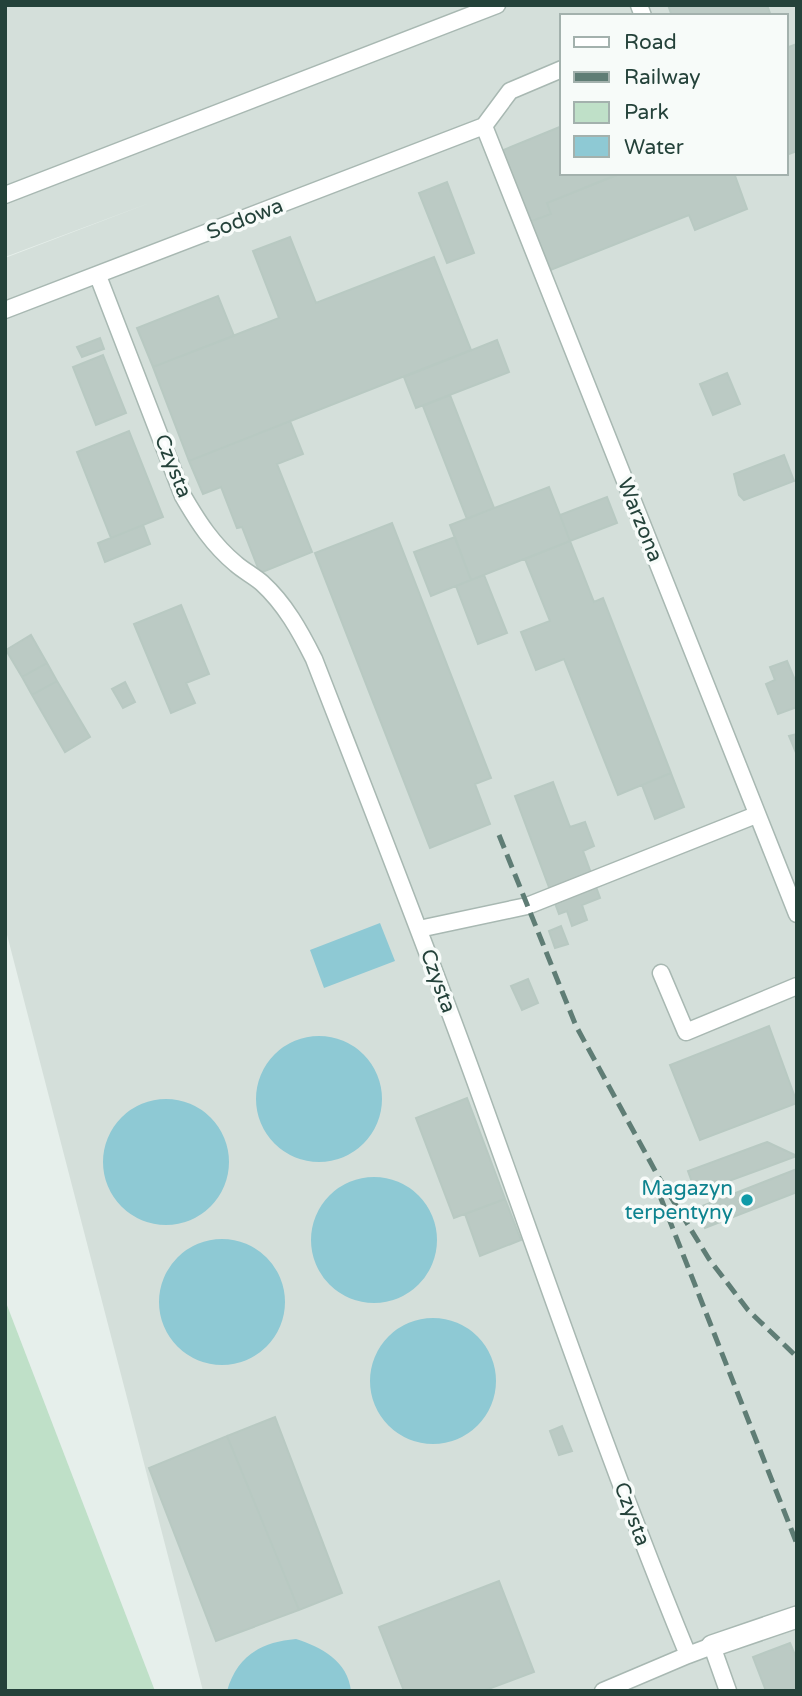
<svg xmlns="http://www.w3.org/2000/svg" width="802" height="1696" font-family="'Varela Round',sans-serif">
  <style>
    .built { fill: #d4dfda; fill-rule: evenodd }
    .green { fill: #bfe0c8 }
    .water { fill: #8ec9d4 }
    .building { fill: #bbcac4; stroke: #b8c9c2; stroke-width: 2 }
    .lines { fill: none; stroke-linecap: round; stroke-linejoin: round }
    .lane-casing { stroke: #a8b8b2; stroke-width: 19 }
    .street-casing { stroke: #a8b8b2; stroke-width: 24 }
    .lane { stroke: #fff; stroke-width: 16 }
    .street { stroke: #fff; stroke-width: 21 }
    .rail { stroke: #5f7d75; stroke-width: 5; stroke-dasharray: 14 7; stroke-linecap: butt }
    .culture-dot { fill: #0f9aa8; stroke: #f7fbf9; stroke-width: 2.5 }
    .labels { text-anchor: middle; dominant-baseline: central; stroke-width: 7; stroke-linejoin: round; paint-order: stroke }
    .street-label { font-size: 21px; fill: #24423a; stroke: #f7fbf9 }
    .culture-label { font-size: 21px; fill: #0d838f; stroke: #f7fbf9; text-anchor: end }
  </style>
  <rect width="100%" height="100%" fill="#e6efeb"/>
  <!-- built -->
  <path class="built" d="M5 5H797V1691H203L5 927V258L152 202 5 257ZM562 16H786V173H562Z"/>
  <!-- green -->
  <path class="green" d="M5 1300 155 1691H5Z"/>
  <!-- water -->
  <path class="water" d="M380 923 395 961 324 988 310 950Z
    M256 1099a63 63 0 1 1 126 0a63 63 0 1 1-126 0Z
    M103 1162a63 63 0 1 1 126 0a63 63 0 1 1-126 0Z
    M311 1240a63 63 0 1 1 126 0a63 63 0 1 1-126 0Z
    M159 1302a63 63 0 1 1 126 0a63 63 0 1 1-126 0Z
    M370 1381a63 63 0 1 1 126 0a63 63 0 1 1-126 0Z
    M296 1639C321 1647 348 1661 351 1691H227C237 1656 261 1642 296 1639Z"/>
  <!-- building -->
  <path class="building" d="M668 5H767L771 16H672Z
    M797 44V151L786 155V48Z
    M562 126V173H621L547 203 551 214 529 222 501 151Z
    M622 173H734L747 209 695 230 689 215 548 271 529 222 551 214 547 203Z
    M447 182 474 253 447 263 419 193Z
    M290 237 316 303 434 257 471 350 189 461 153 367 279 318 253 251Z
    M218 296 234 336 153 367 137 328Z
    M100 338 104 349 82 357 77 347Z
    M497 340 509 372 416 408 404 377Z
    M103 355 126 413 96 425 73 367Z
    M727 373 740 404 713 415 700 384Z
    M450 395 494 508 467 519 423 406Z
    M290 421 303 454 277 464 312 552 260 573 242 527 237 528 221 487 203 494 189 461Z
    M129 431 163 517 111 538 77 452Z
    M784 455 794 481 744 500 739 495 734 474Z
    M549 487 570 541 471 580 450 525Z
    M607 497 617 523 570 541 560 515Z
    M392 523 491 778 475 784 490 824 430 848 315 553Z
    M143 525 150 544 105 562 98 543Z
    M455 537 471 580 431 596 414 552Z
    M570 541 594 602 603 598 671 773 618 795 564 659 536 670 521 632 550 621 525 559Z
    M484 575 507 633 478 644 456 586Z
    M181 605 209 674 186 683 195 703 171 713 134 624Z
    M31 635 47 663 22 677 6 650Z
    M787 661 797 685V707L778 714 766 684 775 680 770 667Z
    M47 663 57 681 32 695 22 677Z
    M57 681 90 737 65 752 32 695Z
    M125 682 135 702 123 708 112 689Z
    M797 734V755L789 736Z
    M671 773 684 807 655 819 642 785Z
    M553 782 570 827 585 822 594 846 583 851 600 898 582 905 587 920 572 926 567 911 559 914 515 796Z
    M561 926 568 944 555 948 549 931Z
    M528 979 538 1003 522 1010 511 986Z
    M769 1026 797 1103 700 1140 670 1065Z
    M467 1098 505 1199 454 1218 416 1118Z
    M767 1142 797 1156 696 1193 688 1171Z
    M797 1169V1192L705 1228 697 1208Z
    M505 1199 521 1240 480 1256 465 1214Z
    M275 1417 342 1593 299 1610 227 1436Z
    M562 1426 572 1451 559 1455 550 1431Z
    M227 1436 299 1610 216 1641 149 1468Z
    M499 1581 534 1672 483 1691H404L379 1627Z
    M790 1643 797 1660V1691H766L753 1657Z"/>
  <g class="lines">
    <!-- lane casing -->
    <g class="lane-casing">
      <path id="lane" d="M639 5 643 16
        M484 126 797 914
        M484 126 510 91 562 69
        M5 195 497 5
        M98 276 183 496C198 522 213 545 236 564 244 571 254 576 262 583 285 604 300 631 314 659 368 798 423 938 474 1078 544 1271 610 1466 688 1655L712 1646 728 1691
        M5 310 484 126
        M419 929 527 906 756 815
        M661 973 686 1032 797 986
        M603 1691 688 1655"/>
    </g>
    <!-- street casing -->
    <g class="street-casing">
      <path id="street" d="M712 1646 797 1617"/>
    </g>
    <!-- lane -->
    <use href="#lane" class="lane"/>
    <!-- street -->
    <use href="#street" class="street"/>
    <!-- rail -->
    <path class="rail" d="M499 835 576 1026 658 1176 709 1259 748 1310 797 1357
      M660 1196 797 1544"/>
  </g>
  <!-- markers -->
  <circle class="culture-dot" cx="747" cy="1200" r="7"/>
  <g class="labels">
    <!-- street labels -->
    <g class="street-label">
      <text transform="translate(245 219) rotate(-21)">Sodowa</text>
      <text transform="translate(173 466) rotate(68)">Czysta</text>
      <text transform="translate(640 520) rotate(68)">Warzona</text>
      <text transform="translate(438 981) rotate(70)">Czysta</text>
      <text transform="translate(632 1514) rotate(69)">Czysta</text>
    </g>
    <!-- culture labels -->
    <g class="culture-label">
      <text x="733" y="1188">Magazyn<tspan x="733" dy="24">terpentyny</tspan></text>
    </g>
  </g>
  <!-- border -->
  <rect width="802" height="1696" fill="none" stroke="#24423a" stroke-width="14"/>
  <!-- legend -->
  <rect x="560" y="14" width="228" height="161" fill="#f7fbf9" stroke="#a3b1ad" stroke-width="2"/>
  <rect x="574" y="37" width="35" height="10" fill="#ffffff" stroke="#a3b1ad" stroke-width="2"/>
  <text x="624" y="49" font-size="21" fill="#24423a">Road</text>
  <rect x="574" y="72" width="35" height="10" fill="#5f7d75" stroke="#a3b1ad" stroke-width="2"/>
  <text x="624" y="84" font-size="21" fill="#24423a">Railway</text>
  <rect x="574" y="102" width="35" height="21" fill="#bfe0c8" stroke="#a3b1ad" stroke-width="2"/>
  <text x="624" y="119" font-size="21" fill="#24423a">Park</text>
  <rect x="574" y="136" width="35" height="21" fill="#8ec9d4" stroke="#a3b1ad" stroke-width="2"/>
  <text x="624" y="154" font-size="21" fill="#24423a">Water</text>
</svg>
